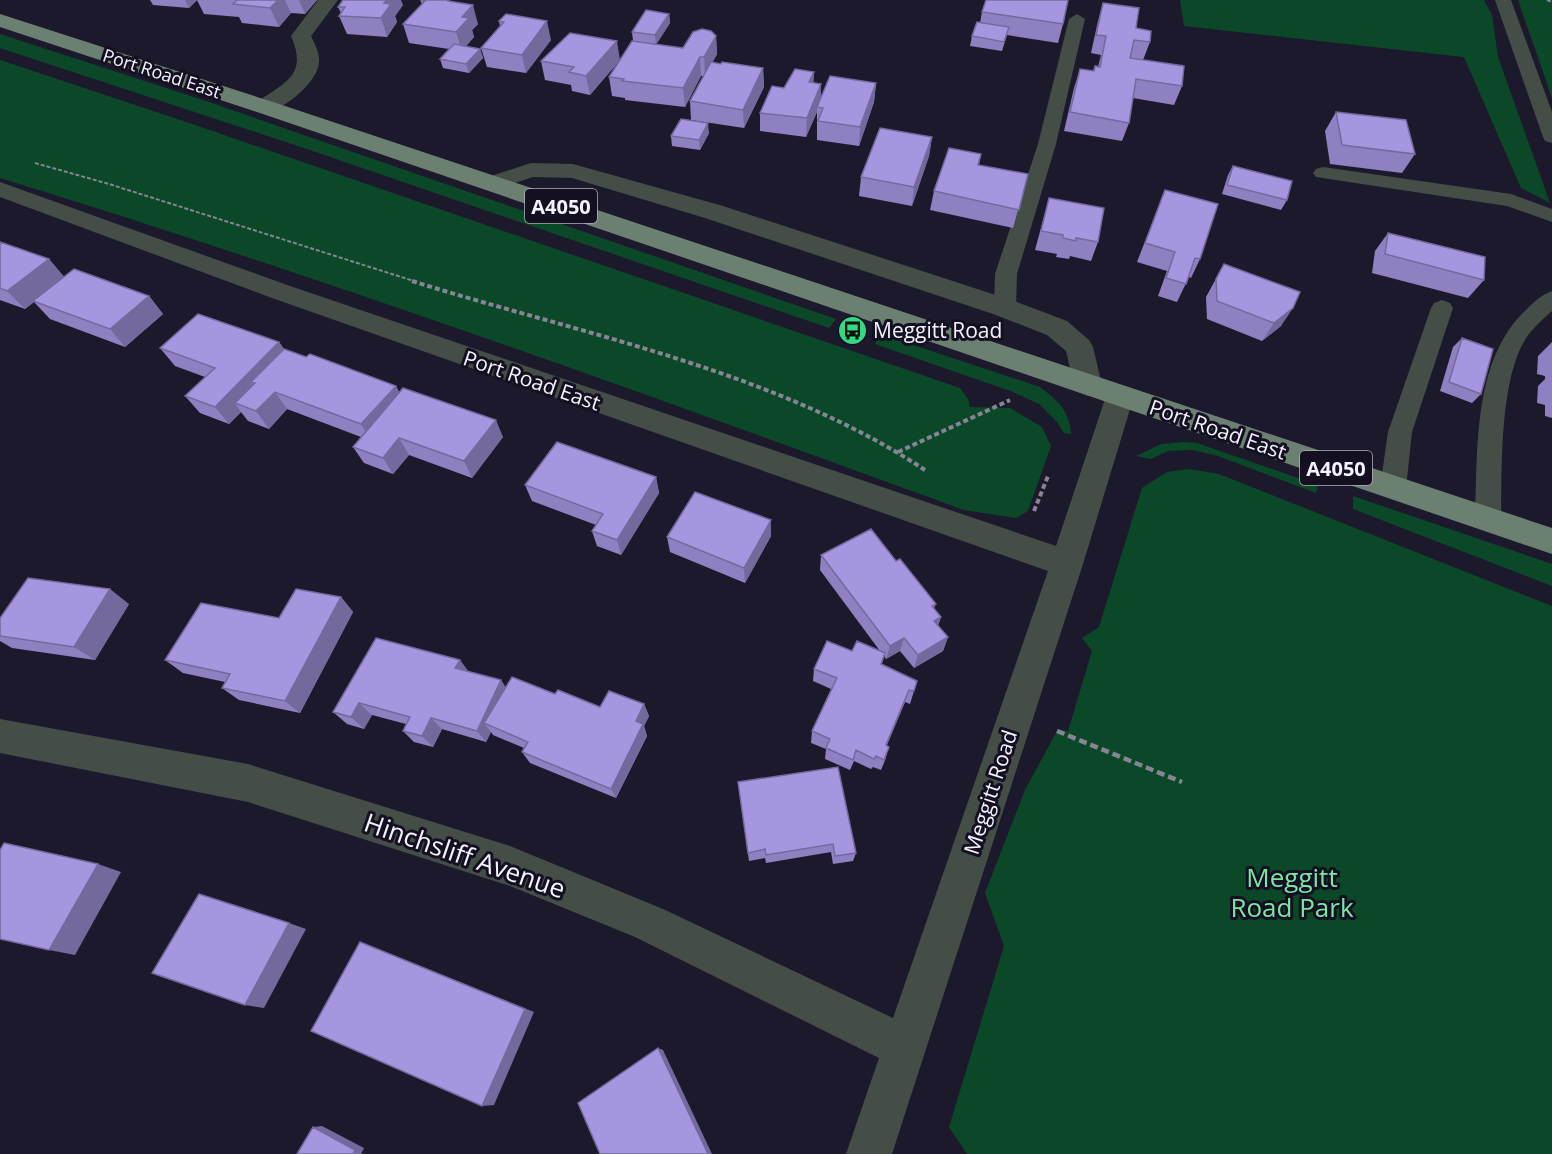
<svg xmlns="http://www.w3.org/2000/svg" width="1552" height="1154" viewBox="0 0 1552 1154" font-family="'Open Sans',sans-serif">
  <rect width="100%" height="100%" fill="#1d192c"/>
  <path fill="#0a4828" d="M1180,0h304l8,15 6,42 52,146 -29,-15 -57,-131 -280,-31z
    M1518,0h34v98z
    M0,34l203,66 633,219 -7,9 -525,-180 -304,-100z
    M0,60l198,66 762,262 8,11 2,8 40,1 32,19 9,19 -23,65 -12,7 -52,-8c-320,-117 -639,-232 -964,-332z
    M880,334l160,53c17,13 30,24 31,47l-7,-1 -7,-11 -18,-18 -26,-12 -138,-48z
    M1183,442l14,1 121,42 -2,8 -98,-37 -25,-6 -25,1 -17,8 -15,-3 25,-12z
    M1189,469l30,5 333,132v548h-585l-18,-27 55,-181 -19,-53 40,-103 33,-61 10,2 24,-80 -10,-13 17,-11 43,-139 25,-16z
    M1353,496l199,68v22l-199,-77z"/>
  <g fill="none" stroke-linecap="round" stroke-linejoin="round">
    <path stroke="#878494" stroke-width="2" stroke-dasharray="4 2" stroke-linecap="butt" d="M1547,0l5,2
      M35,163l74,21 308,98"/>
    <path stroke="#878494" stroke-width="4" stroke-dasharray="5 3" stroke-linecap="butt" d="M412,281c172,54 361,89 513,189
      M898,452l112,-52
      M1034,511l14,-35"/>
    <path stroke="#878494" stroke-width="4.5" stroke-dasharray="8 4" stroke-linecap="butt" d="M1057,731l125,51"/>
    <path fill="#444e47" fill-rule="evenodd" d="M1495,0h16l41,112v31l-7,-2 -2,-4z
      M1077,14l8,5 -29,125 -39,130 -1,34 -3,5 -8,3 -8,-3 -3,-5 1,-34 43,-130 31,-125z
      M1323,167l188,27 41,15v13l-45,-16 -191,-29 -3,-4 3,-4z
      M1552,291v20c-9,8 -19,17 -26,27 -27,43 -24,131 -25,182l-4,8 -9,3 -9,-3 -4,-8c3,-68 -3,-160 51,-210 8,-8 15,-15 26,-19z
      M1442,300l8,3 3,5 -41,124 -6,56 -4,7 -9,3 -9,-3 -4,-7 8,-56 43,-124 3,-5z"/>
    <path fill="#444e47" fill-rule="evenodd" d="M318,0h20l-27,36c4,9 9,17 8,27 -2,21 -42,54 -62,49l-3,-5 3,-5c29,-20 51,-27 34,-66z
      M531,163l42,1 150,42 291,95 53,20 22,19 4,7 9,38 -4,7 -10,4 -10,-4 -4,-7 -8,-34 -19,-16 -51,-20 -291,-97 -133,-40 -39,-1 -40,13 -8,-2 -4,-5 4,-5z
      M0,182l290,104 766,260 50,-150 4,-8 10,-3 10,3 4,8 -51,168 -191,590h-46l33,-96 -244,-121 -125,-51 -262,-84 -248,-49v-34l248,45 262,82 153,63 230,109 155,-447 -776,-273 -272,-101z"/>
    <path fill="#6b8071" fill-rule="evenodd" d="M0,14l273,88 1279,426v26l-1295,-442 -257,-85z"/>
  </g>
  <path fill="#8f81c1" d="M150,0h167l-12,14 -14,-1 -12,14 -37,-4 -3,-6 -35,-3 -7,-14 -8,8 -36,-3z
    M420,0l34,2 24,22 -6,6 2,7 -8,9 14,3 3,9 -14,15 -26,-5 -3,-9 9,-10 -40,-6 -6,-19 19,-20z
    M1103,3l33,25 14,14 -7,18 39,26 -8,19 -41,-7 -4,25 -7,18 -58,-10 10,-43 6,-19 13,2 2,-5 3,1 3,-12 -10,-2 7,-32z
    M403,5l-8,11 2,6 -10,15 -40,-3 -8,-18 2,-3 -3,-6z
    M982,12l81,12 -5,19 -51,-8 -5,16 -32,-5 2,-10 8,-13z
    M506,14l45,26 -25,33 -39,-6 -6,-19 19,-22 -1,-5z
    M669,14l1,9 -14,21 27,4 33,-12 1,18 -5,9 51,5 1,19 -20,41 -53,-8 -1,-19 14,-25h-3l-16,31 -60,-7v-2l-13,-2 -3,-19 24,-36 -1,-9z
    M620,60l-30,35 -18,-4 -1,-6 -26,-5 -4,-19z
    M814,72l-1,11 8,1v15l55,-16 -2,19 -15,44 -42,-6v-28l-11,25 -46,-6v-18l24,-25z
    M1336,112l79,42 -13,19 -72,-9 -5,-33z
    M709,133l-9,17 -28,-4 -1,-10z
    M932,137l-3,19 -17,50 -53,-10 2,-19z
    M981,154l-2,11 49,9 -15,54 -83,-18 4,-19z
    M1233,166l54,34 -6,10 -59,-16 6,-19z
    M1165,190l35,69 -9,19 -2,-1 -12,25 -19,-6 9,-25 -30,-9z
    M1049,198l49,44 -7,19 -21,-5 -1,3 -13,-2 1,-3 -22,-4z
    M1388,233l96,47 -16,18 -96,-25 3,-22z
    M0,242l49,17 15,18 85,19 14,18 -38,33 -75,-28 -16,-17 -9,7 -25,-9z
    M1224,264l57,62 -19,15 -55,-22 -1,-22z
    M1462,338l19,56 -9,9 -32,-12 13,-44z
    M279,342l5,7 22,8 90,29 3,7 104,44 -31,41 -63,-23 -16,19 -29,-11 -11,-16 8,-10 -74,-28 -18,20 -21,-8 -7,-9 -12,12 -29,-11 -15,-17 20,-19 -30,-11 -15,-18z
    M1552,342v76l-7,-2v-11l-8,-2 1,-17 7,-7v-3l-8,-2 1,-18z
    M656,477l3,16 -38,62 -24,-9 -5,-15 4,-6 -64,-24 -7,-16z
    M771,536l-26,47 -75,-31 -3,-15z
    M821,555l75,6 40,43 -2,4 7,9 -3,9 10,11 -5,14 -29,17 -14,-17 -14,8 -2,-3 -2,8 35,17 -7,23 -5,-2 -18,43 -1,13 -5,12 -8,-3 -2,2 -17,-8 -4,9 -25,-11 1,-10 -15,-6 1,-12 19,-42 -18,-8 1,-12 38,-18h28l-60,-81z
    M341,597l12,15 -53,101 -61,-13 -17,-12 3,-6 -42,-9 -18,-13 114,-42z
    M129,604l-34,56 -83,-12 -12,-7v-23z
    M460,660l8,11 38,16 49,7 45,13 44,-3 5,12 -5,10 3,10 -31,62 -86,-35 -8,-11 2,-4 -31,-13 -2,-3 -5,10 -44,-13 -9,18 -19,-5 -11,-11 3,-7 -34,-9 -8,14 -17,-5 -14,-12z
    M738,782l118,71 -3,8 -20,3 -2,-12 -65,11 -1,-5 -16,3z"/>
  <path fill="#74699d" d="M185,0h12l-8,8z
    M278,0h7l6,13 -12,14 -9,-19z
    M299,0h18l-12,14z
    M387,0h14l2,5 -8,11 2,6 -10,15 -6,-19 3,-15z
    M473,5l5,19 -6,6 2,7 -12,14 -6,-19 6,-15z
    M669,14l1,9 -14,22 -1,-10z
    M547,21l4,19 -25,33 -4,-18z
    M716,36l1,18 -12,22 -1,-19z
    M617,41l3,19 -30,35 -4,-19z
    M480,49l3,9 -14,15 -3,-9z
    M700,57l1,19 -16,31 -2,-19z
    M763,68l1,19 -20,41 -1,-18z
    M814,72l-1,18 -4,-8z
    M876,83l-2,19 -15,44 1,-19z
    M821,84v19l-4,4v5l-11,25 1,-19z
    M708,123l1,10 -9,17 -1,-10z
    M932,137l-3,19 -17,50 2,-19z
    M49,259l16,19 -40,31 -18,-18z
    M149,296l14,18 -38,33 -15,-18z
    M1293,308l-12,18 -19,15 12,-18z
    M279,342l12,18 -36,23 -4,-1 8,11 -24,10 6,9 -12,12 -14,-17z
    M396,386l9,17 -34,38 -10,-17z
    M275,392l12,17 -18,20 -13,-18z
    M496,420l7,17 -31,41 -8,-17z
    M399,438l10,17 -16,19 -10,-16z
    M656,477l3,16 -38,62 -4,-15z
    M771,520v16l-26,47 -1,-15z
    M110,589l19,15 -34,56 -21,-13z
    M341,597l12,15 -53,101 -15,-12z
    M941,617l-5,14 -2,-10z
    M948,637l-5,14 -29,17 4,-13z
    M904,638l-4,13 -14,8 4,-13z
    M460,660l9,13 -14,-5z
    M501,680l8,12 -25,31 7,9 -5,10 -9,-11z
    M909,690l-4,12 -23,54 4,-11z
    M359,703l13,12 -8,14 -13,-12z
    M644,704l5,12 -5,10 3,10 -31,62 -5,-9 25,-68z
    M431,718l11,11 -9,18 -11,-11z
    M98,864l23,8 -46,83 -26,-5z
    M289,923l17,6 -42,79 -19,-3z
    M360,942l174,70 -40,93 -12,1z
    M658,1048l5,2 49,104h-4z
    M322,1126l42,22 -3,6h-8l-40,-27z"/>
  <path fill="#a696e0" stroke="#74699d" stroke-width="1.5" d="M237,0h41l-8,8 -37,-4z
    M343,0h44l-3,3 7,1 -10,14 -42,-2 6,-9h-7z
    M421,0h28l-1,1 25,4 -11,12 7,1 -13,14 -53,-8 22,-23z
    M986,0h82l-5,24 -81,-12z
    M1103,3l36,5 -3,20 15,3 -1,11 -16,-2 -4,18 54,8 -2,20 -46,-7 -7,44 -59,-11 10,-43 14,2 1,-5 5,1 6,-31 -10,-1z
    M646,10l23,4 -14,21 -23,-3z
    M506,14l41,7 -25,34 -41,-7 23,-26 -5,-1z
    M977,22l32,5 -5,15 -32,-6z
    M702,29l9,2 5,5 -12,21h-4l-17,31 -61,-7 2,-2 -15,-2 23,-36 51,7 10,-16z
    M570,33l47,8 -31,35 -17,-4 5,-5 -33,-6z
    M454,44l26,5 -14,15 -26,-5z
    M711,62l10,2 1,-2 41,6 -20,42 -53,-9z
    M795,69l19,3 -5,10 12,2 -14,34 -47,-5 12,-27 12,2z
    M830,76l46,7 -16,44 -42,-6 5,-13 -6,-1z
    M1336,112l70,8 9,34 -73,-9z
    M681,119l27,4 -9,17 -28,-4z
    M880,128l52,9 -18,50 -53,-10z
    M949,148l32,6 -3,11 50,9 -9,36 -85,-19z
    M1233,166l59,15 -5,19 -60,-15z
    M1165,190l53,14 -18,55 -5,-1 -9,26 -20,-6 9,-26 -30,-9z
    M1049,198l55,10 -6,34 -22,-4v3l-13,-3v-3l-22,-4z
    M1388,233l97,24 -1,23 -99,-26z
    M0,242l49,17 -42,32 -7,-3z
    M1224,264l76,28 -7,16 -19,15 -57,-22 -1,-22z
    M74,269l75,27 -39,33 -77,-28z
    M198,314l81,28 -64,65 -30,-11 30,-28 -55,-20z
    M1462,338l31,11 -12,45 -32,-12z
    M284,349l22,8 4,-3 86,32 -35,38 -86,-32 -19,19 -21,-8 20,-20 -4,-1z
    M403,388l93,32 -32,41 -65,-23 -16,20 -30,-11z
    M557,442l99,35 -39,63 -25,-9 11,-17 -78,-29z
    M695,492l76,28 -27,48 -77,-31z
    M871,529l25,32 4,-2 36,45 -4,2 9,11 -7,4 14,16 -30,18 -14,-17 -14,8 -69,-91z
    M28,578l82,11 -36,58 -74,-11v-18z
    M296,589l45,8 -56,104 -63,-13 8,-14 -65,-14 36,-57 78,15z
    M376,638l84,22 -5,8 46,12 -24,51 -46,-13 -9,18 -19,-5 7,-14 -51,-14 -8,14 -18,-5z
    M827,641l25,10 5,-10 28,12 -4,11 36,17 -3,10 -5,-1 -23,55 3,2 -5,13 -8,-4 -2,3 -18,-9 -3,10 -27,-12 4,-9 -18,-8 25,-53 -23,-9z
    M512,677l43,17 3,-4 42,17 9,-16 35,13 -8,17 7,3 -32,65 -89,-37 6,-10 -44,-19z
    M838,767l18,86 -21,3 -2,-12 -67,11 -1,-6 -17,4 -10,-71z
    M4,843l94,21 -49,86 -49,-11v-89z
    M199,894l90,29 -44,82 -93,-32z
    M360,942l165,67 -43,97 -171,-75z
    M658,1048l50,106h-108l-22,-51z
    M313,1127l42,23 -2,4h-56z"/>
  <defs>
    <symbol id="bus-disc" viewBox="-11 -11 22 22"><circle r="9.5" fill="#32d882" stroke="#141022"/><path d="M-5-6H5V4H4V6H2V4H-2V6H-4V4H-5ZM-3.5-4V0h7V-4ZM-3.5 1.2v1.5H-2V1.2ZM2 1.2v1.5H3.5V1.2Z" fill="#111"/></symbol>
  </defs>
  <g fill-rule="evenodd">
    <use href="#bus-disc" x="836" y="314" width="33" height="33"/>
  </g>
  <g text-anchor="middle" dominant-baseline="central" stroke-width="6" stroke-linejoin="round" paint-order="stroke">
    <g font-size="18" fill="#f4f2fe" stroke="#141022">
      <text transform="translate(162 73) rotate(18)">Port Road East</text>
    </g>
    <g fill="#141022" stroke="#b1aebc" stroke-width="1.5">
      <rect x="525" y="189" width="72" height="34" rx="4.5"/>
      <rect x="1300" y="451" width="72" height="34" rx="4.5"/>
    </g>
    <g font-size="20" font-weight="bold" fill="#f4f2fe">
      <text x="561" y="206">A4050</text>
      <text x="1336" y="468">A4050</text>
    </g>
    <g font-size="21" fill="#f4f2fe" stroke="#141022" text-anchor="start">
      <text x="873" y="330">Meggitt Road</text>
    </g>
    <g font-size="21" fill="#f4f2fe" stroke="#141022">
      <text transform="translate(532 380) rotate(19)">Port Road East</text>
      <text transform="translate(1218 429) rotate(19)">Port Road East</text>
      <text transform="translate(990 792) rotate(-72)">Meggitt Road</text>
    </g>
    <g font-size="26" fill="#f4f2fe" stroke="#141022">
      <text transform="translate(465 855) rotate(19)">Hinchsliff Avenue</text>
    </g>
    <g font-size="26" fill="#7be5a3" stroke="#141022">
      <text x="1292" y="877">Meggitt<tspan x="1292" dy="30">Road Park</tspan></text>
    </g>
  </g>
</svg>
